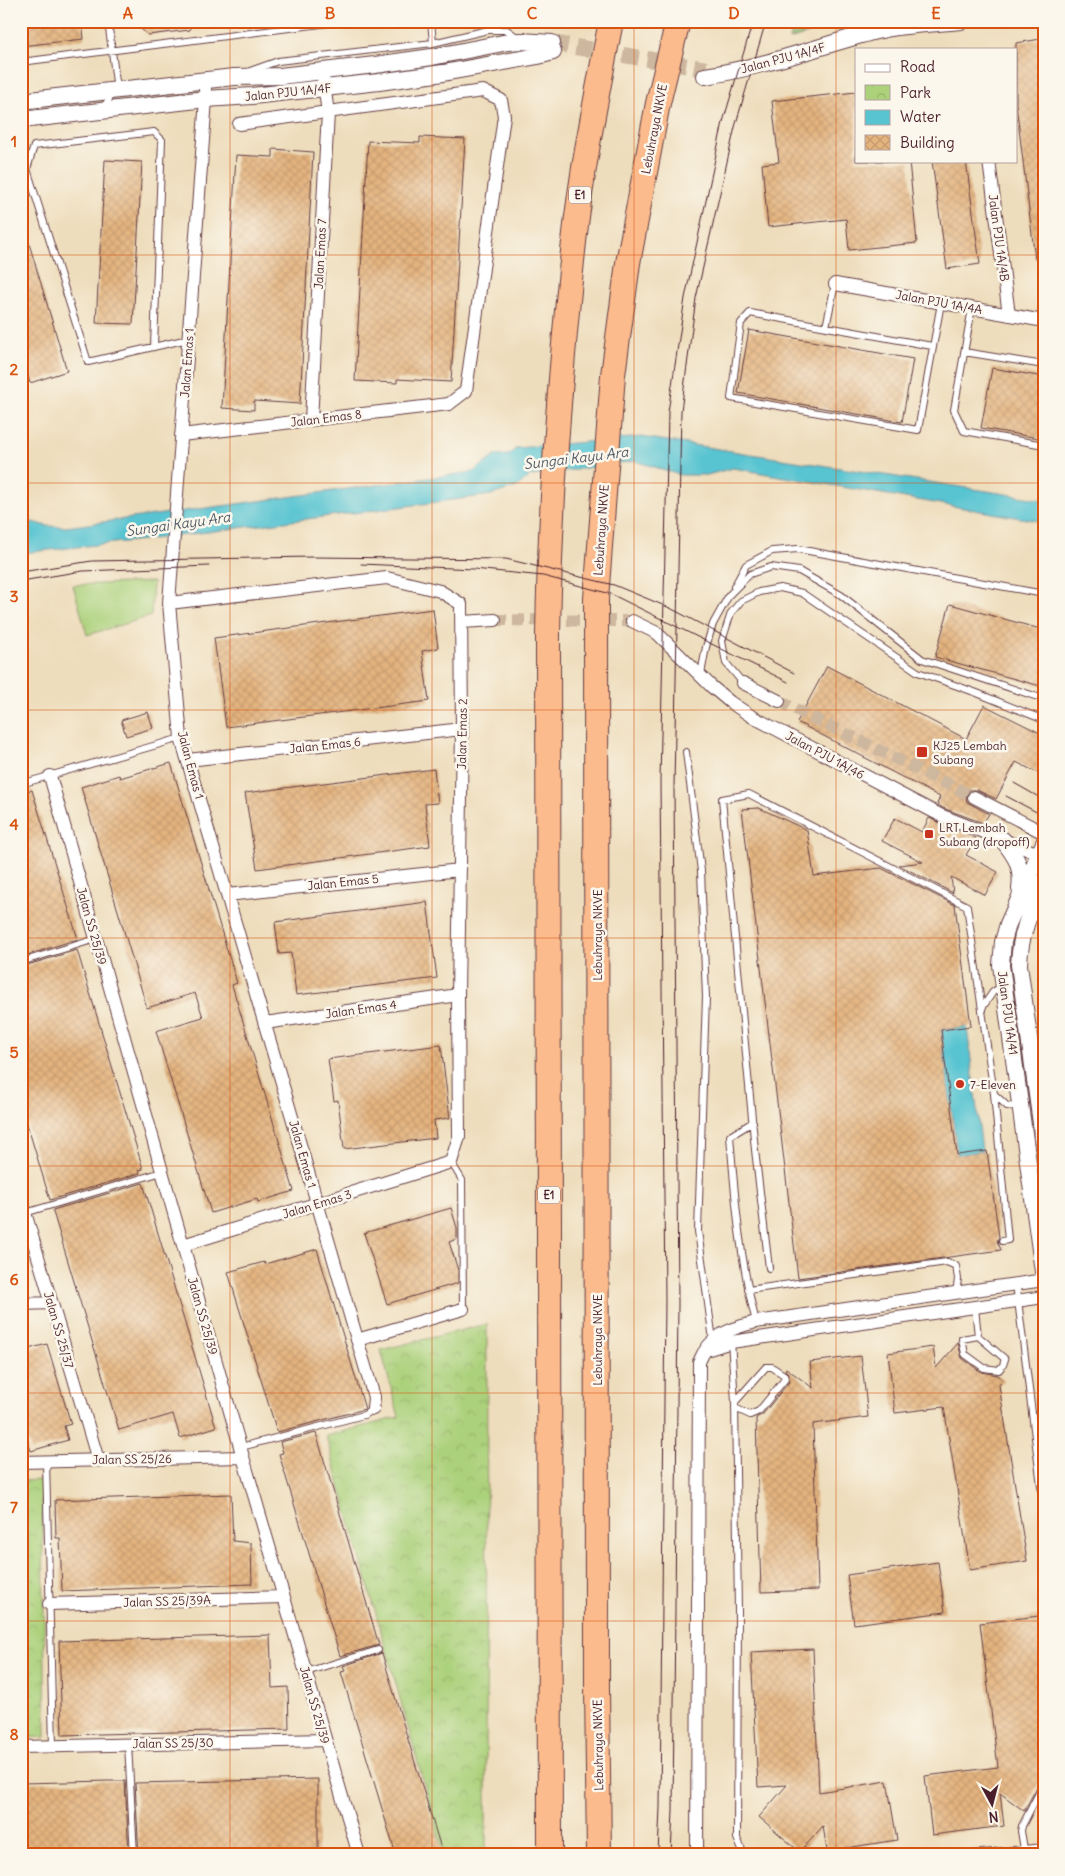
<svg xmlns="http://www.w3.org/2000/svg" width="1065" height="1876" viewBox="0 0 1065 1876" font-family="Delius,sans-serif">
  <defs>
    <pattern id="forest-crowns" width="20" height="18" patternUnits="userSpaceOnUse" patternTransform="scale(1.25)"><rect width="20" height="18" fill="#89b36b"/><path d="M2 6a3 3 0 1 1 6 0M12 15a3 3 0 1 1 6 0" fill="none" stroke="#729158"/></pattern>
    <pattern id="park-crowns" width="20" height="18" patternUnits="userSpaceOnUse" patternTransform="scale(1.25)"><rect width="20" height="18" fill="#acd17b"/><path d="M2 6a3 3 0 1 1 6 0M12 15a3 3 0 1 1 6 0" fill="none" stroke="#96b36a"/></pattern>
    <pattern id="building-cross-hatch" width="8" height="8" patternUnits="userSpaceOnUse" patternTransform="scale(1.25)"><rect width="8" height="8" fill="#e4b47f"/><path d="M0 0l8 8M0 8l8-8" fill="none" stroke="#c59a6e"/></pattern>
  </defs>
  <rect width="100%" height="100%" fill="#fbf7ec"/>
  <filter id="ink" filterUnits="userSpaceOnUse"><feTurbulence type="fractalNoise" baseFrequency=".02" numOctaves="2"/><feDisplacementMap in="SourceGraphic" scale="10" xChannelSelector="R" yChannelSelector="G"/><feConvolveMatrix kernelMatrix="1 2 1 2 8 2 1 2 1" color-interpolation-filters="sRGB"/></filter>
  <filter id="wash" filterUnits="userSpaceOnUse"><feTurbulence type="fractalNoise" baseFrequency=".0096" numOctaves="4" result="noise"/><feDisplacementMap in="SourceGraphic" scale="20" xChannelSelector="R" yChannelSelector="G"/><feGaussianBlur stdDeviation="1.12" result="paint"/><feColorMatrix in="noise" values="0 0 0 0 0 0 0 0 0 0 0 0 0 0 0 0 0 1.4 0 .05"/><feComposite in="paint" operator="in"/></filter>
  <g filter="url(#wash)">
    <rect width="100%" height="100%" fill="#eeddbc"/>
    <path fill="#acd17b" stroke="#7b7853" d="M153,582l-2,34 -64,19 -14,-50z"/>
    <path fill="url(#forest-crowns)" stroke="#6a694b" d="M793,21h56l-60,19z"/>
    <path fill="url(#park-crowns)" stroke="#7b7853" d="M487,1324l-1,531h-42l-118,-419 73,-19 -18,-67z
      M42,1480l4,257 -25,1v-257z"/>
    <path fill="#58c4d1" stroke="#51727e" d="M642,437l402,63v22l-311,-54 -26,7h-27l-45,-14 -105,15 -13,11 -26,8 -330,43 -140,15v-34l26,7 19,1 407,-55 22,-16 13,-1 9,-7z
      M967,1027l15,124 -25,4 -16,-125z"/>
    <g id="blocks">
      <path fill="url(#building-cross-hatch)" d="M21,21h61l2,18 -63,7z
        M132,21h58v9l-42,5z
        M1041,39l3,20v199l-9,1 -19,-155v-61z
        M856,92v69h53l8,82 -68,7 -3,-31 -78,8 -6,-63 17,-2 -7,-61z
        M420,137l45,2 -14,243 -54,-3v4l-42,-2 13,-240 52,2z
        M273,149l40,3 -13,252 -46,-3v9l-32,-2 14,-253 37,2z
        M105,160l37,2 -9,162 -37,-1z
        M932,161h34l14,103 -33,5z
        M21,230h4l42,141 -37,12 -9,-29z
        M749,330l164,29 -11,63 -164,-29z
        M992,368l52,9v62l-63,-11z
        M950,604l94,26v57l-109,-30z
        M433,609l5,39 -16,3 7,50 -203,26 -12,-89z
        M827,666l139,73 18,-34 60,30v41l-28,-14 -20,37 -19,-9h-8l-3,7 1,5 22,12 -6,9 -40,-15 -6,-4 3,-7 -143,-75z
        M148,712l5,16 -27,8 -5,-16z
        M171,763l66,220 -5,2 62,206 -36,11 -1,-3 -46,14 -55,-182 47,-14 -8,-24 -48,15 -66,-221 38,-12 1,3z
        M434,769l4,34 -13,1 5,42 -173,23 -12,-76z
        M32,790l46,149 -57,18v-164z
        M759,808l48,22 7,46 67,-8 74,37 16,121 -30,4 16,125 30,-4 12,86 -2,4 4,9 -203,28 -56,-469z
        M895,818l27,14 7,-14 47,20 -10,17 32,17 -13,23 -34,-18 2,16 -54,-28 24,-3 -41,-21z
        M427,902l10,76 -141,17 -5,-42 -12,1 -4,-32z
        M77,950l66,219 -4,1 1,3 -90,27 -29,-96v-137z
        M441,1045l9,73 -16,2 2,18 -92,11 -6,-49 -4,1 -6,-42z
        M143,1183l73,244 -36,11 -7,-24 -54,16 -66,-218v-2z
        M451,1208l6,20v11l-8,3 9,28v13l-71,21 -23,-71z
        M317,1249l48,160 -88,23 -49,-160 36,-10 1,2z
        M958,1343l4,15 19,14 17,3 6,5 -5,5 28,176 -57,9 -26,-163 -49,6 -7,-60 45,-6 3,21z
        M47,1344l24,80 -7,2 4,14 -37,11 -10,-31v-69z
        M861,1356l7,61 -55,7 5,166 -57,2 -5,-174 7,-4 26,-32v-8l-4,-4 1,-2 27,20 -3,-26z
        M316,1433l63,212 -39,11 -61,-202 4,-1 -3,-11z
        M231,1494l2,47 18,2 1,41 -190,7 -2,-53h-4l-1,-38z
        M938,1562l7,50 -91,12 -7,-49z
        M1039,1616l5,36v129l-6,4 -14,26 -24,-18 4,33 -72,9 -7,-59 73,-9 -18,-144z
        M270,1635l2,53 16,-1 1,42 -227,6 -3,-94z
        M813,1649l6,143 68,-11 10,59 -70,11 -4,-25 -23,26 -41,-35 28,-32 -29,2 -7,-135z
        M382,1653l11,37 50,165h-47l-10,-33 -45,-150 4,-1 -2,-5z
        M318,1779v76h-179l-4,-72z
        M109,1781h16l4,74h-108v-72z"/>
    </g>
  </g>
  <g filter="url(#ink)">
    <use href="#blocks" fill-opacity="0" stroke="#633c41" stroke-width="1"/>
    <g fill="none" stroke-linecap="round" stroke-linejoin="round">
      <path stroke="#cdb79f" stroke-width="12" stroke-dasharray="12 6" stroke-linecap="butt" d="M495,620l137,1
        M779,701l195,96"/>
      <path stroke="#cdb79f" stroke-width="16" stroke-dasharray="16 8" stroke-linecap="butt" d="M552,43l154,26"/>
      <defs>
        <path id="service" d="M431,21l2,22
          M21,62l324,-41
          M250,71l28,-10 155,-18 55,-13h19l11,8
          M102,108c8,-8 12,-15 14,-26l-8,-61
          M972,308l-18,102 10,21 80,14
          M826,327l9,-43
          M154,346l8,-206 -8,-8 -120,14 -7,23 61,193 100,-23
          M932,346l-182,-33 -9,10 -10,75 187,32 23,-127
          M964,352l80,13
          M734,587l12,-22 26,-14 26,-2 246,45
          M701,674l5,-27 7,-23 16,-29 21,-21 21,-7 28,4 42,24 81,64 122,40
          M743,683l-17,-20 -4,-22 9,-28 10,-12 18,-9 21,-4 22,5 116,79 59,21 67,27
          M686,752l15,119 5,126 -8,234 15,109
          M21,784l160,-46
          M21,962l75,-23
          M982,1008l11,-16 10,-6
          M994,1094l14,146 -6,1
          M753,1122l-23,14c5,63 10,125 26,186
          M451,1162l11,18 1,129
          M25,1213l137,-41
          M769,1268l-14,-118 -33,-351 27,-5 218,112 27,188 13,12 12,1
          M1016,1284l28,226
          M748,1290l199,-28 9,4 2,13 -2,14
          M975,1308l3,28
          M978,1336l27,23 -2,6 -4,5 -15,-2 -19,-14 -3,-15z
          M731,1340l4,62 3,209 -1,227 7,17
          M735,1402l31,-35h6l12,8 1,4 -26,32 -9,4 -15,-7
          M21,1440l7,21
          M241,1447l123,-32 9,-6
          M46,1461l7,285
          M306,1672l72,-22
          M128,1744l6,111
          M1024,1849l-3,-18 1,-5 20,-39 2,-1
          M962,1855l82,-8"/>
        <path id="minor" d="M204,80l2,19 -37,504 12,135 193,659 -1,12
          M989,161l20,154
          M835,284l209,37
          M311,420l17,-307 -6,-43
          M181,435l268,-31 17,-13 38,-275 -3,-16 -18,-9 -244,33
          M169,603l218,-25 53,13 21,13 1,125 -4,266 1,142 -8,25 -268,83
          M632,621l25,12 55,54 18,15 21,14 189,99 99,39
          M462,622l33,-2
          M743,683l36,18
          M188,760l274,-31
          M50,776l193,681 116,398
          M974,797l70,36
          M227,895l233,-25
          M265,1023l193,-28
          M21,1199l77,261
          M21,1304l31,-1
          M357,1340l106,-31
          M706,1350l25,-8 313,-45
          M21,1462l222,-5
          M49,1604l235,-7
          M21,1747l304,-7
          M697,1855l2,-493c11,-27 30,-33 57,-40l288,-42"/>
        <path id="tertiary" d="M705,76c59,-9 114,-30 171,-45 28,-7 57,-7 85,-10
          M21,101l213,-24 46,-1 95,-11 57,-8 76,-15 13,-1 31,2
          M21,120l185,-21 46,-3 127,-14 64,-9 95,-17 15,-4
          M1003,840c13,17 20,26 17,49
          M1044,843l-36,81 -5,18 -2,23 43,314
          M1044,881c-13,29 -24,51 -25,84l25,180"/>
        <path id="motorway" d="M550,1855l-2,-1220c2,-131 12,-263 26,-393 8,-74 23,-148 37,-221
          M599,1855l-2,-167 -1,-1089 17,-224 15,-112 30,-160 20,-82"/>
      </defs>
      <use href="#service" stroke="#633c41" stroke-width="8"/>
      <use href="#minor" stroke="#633c41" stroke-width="14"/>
      <use href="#tertiary" stroke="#633c41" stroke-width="18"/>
      <use href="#motorway" stroke="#633c41" stroke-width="26"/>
      <use href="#service" stroke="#fff" stroke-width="6"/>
      <use href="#minor" stroke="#fff" stroke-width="12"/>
      <use href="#tertiary" stroke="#fff" stroke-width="16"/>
      <use href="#motorway" stroke="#fbbb8d" stroke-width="24"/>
      <path stroke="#4a1f2b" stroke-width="1" d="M361,564l113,5 69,7 68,18 177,88
        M21,572l71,-11 221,-4 193,2 108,26 56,23 124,65
        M21,581l62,-10 126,-5
        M1014,783l30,17
        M1006,796l38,20
        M658,1855l2,-48 5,-508 -5,-517 8,-370 17,-114 38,-176 30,-101
        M671,1855l2,-44 5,-507 -4,-517 7,-376 15,-113 39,-171 31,-106"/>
    </g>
  </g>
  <path fill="none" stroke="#d8530f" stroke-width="1" stroke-opacity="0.55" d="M230,21v1834M432,21v1834M634,21v1834M836,21v1834M21,255h1023M21,483h1023M21,710h1023M21,938h1023M21,1166h1023M21,1393h1023M21,1621h1023"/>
  <g fill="#c8321e" stroke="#fbf7ec" stroke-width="2">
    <rect x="916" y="746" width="12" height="12" rx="2.5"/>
    <rect x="924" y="829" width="10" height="10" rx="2.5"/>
    <circle cx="960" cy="1084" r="5"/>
  </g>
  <g text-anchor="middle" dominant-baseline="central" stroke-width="5" stroke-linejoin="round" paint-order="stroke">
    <g fill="#fbf7ec" stroke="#7f6065" stroke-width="1">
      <rect x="569" y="186.5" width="22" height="17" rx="4"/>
      <rect x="538" y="1186.5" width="22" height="17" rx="4"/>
    </g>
    <g font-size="11" font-weight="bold" fill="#4a1f2b">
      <text x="580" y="195">E1</text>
      <text x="549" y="1195">E1</text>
    </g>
    <g font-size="12" fill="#4a1f2b" stroke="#fbf7ec">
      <text transform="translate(783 58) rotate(-15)">Jalan PJU 1A/4F</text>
      <text transform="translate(288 92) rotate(-6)">Jalan PJU 1A/4F</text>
      <text transform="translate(654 129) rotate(-79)">Lebuhraya NKVE</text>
      <text transform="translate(999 238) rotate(82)">Jalan PJU 1A/4B</text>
      <text transform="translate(320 254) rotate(-87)">Jalan Emas 7</text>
      <text transform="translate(939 302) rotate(10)">Jalan PJU 1A/4A</text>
      <text transform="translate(187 363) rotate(-86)">Jalan Emas 1</text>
      <text transform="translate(326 418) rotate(-7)">Jalan Emas 8</text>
      <text transform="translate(601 530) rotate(-86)">Lebuhraya NKVE</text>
      <text transform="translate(462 734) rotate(-89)">Jalan Emas 2</text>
      <text transform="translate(325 745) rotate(-6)">Jalan Emas 6</text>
      <text transform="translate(825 755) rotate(28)">Jalan PJU 1A/46</text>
      <text transform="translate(191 765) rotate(75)">Jalan Emas 1</text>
      <text transform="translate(343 882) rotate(-6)">Jalan Emas 5</text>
      <text transform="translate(92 926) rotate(74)">Jalan SS 25/39</text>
      <text transform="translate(597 935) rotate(-90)">Lebuhraya NKVE</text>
      <text transform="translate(361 1009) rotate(-8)">Jalan Emas 4</text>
      <text transform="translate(1008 1013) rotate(82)">Jalan PJU 1A/41</text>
      <text transform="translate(303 1154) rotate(74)">Jalan Emas 1</text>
      <text transform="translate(317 1204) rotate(-17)">Jalan Emas 3</text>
      <text transform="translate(203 1316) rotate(74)">Jalan SS 25/39</text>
      <text transform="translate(59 1330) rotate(74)">Jalan SS 25/37</text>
      <text transform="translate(597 1340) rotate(-90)">Lebuhraya NKVE</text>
      <text transform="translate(132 1459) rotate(-1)">Jalan SS 25/26</text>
      <text transform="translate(167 1601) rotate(-2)">Jalan SS 25/39A</text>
      <text transform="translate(315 1705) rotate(74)">Jalan SS 25/39</text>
      <text transform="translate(173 1743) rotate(-1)">Jalan SS 25/30</text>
      <text transform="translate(598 1745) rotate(-91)">Lebuhraya NKVE</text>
    </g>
    <g font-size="12" fill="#4a1f2b" stroke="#fbf7ec" text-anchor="start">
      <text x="933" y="745">KJ25 Lembah<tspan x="933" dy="14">Subang</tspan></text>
      <text x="939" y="827">LRT Lembah<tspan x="939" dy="14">Subang (dropoff)</tspan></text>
      <text x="970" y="1084">7-Eleven</text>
    </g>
    <g font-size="14" font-style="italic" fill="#4f5965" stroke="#fbf7ec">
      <text transform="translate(576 458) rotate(-7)">Sungai Kayu Ara</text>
      <text transform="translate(178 524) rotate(-8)">Sungai Kayu Ara</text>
    </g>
  </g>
  <rect width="1065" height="1876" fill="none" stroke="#fbf7ec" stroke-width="55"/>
  <rect x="855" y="48" width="162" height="115" fill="#fbf7ec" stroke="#b4a19f"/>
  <rect x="865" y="64" width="25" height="8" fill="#ffffff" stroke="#b4a19f"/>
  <text x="900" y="72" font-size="15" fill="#4a1f2b">Road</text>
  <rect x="865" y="85" width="25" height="15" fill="url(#park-crowns)" stroke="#b4a19f"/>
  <text x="900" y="98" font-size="15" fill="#4a1f2b">Park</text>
  <rect x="865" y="110" width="25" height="15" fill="#58c4d1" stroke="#b4a19f"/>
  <text x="900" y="122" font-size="15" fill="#4a1f2b">Water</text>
  <rect x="865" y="135" width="25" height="15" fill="url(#building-cross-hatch)" stroke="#b4a19f"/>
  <text x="900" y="148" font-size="15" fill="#4a1f2b">Building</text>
  <g transform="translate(992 1804) rotate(173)" stroke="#fbf7ec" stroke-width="4" paint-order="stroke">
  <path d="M0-4L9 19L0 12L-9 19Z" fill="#4a1f2b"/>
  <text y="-8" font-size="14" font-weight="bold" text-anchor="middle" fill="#4a1f2b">N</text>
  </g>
  <rect x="28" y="28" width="1010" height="1820" fill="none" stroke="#d8530f" stroke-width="2"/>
  <g font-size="16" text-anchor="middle" font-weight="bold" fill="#d8530f">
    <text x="128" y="19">A</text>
    <text x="330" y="19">B</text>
    <text x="532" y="19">C</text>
    <text x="734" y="19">D</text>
    <text x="936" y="19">E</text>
    <text x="14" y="147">1</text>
    <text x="14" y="375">2</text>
    <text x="14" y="602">3</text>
    <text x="14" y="830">4</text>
    <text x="14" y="1058">5</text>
    <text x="14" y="1285">6</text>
    <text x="14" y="1513">7</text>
    <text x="14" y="1740">8</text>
  </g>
</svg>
